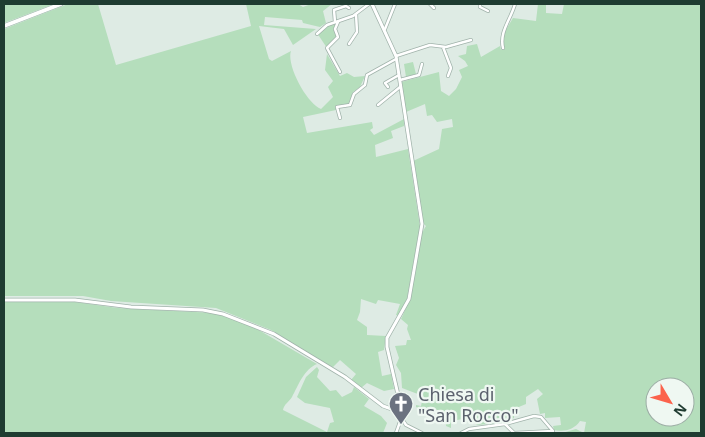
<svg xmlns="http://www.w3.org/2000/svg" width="705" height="437" viewBox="0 0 705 437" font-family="'Noto Sans',sans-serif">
  <rect width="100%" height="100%" fill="#deebe4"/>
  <path fill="#b5debc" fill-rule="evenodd" d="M4,4h50l-50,19z
    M68,4h30l18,61 135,-39 -5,-22h52l5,3 8,-3h21l-9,7 3,12 -6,4 -17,-4 -1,-3 -37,-3 -1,8 52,4 -23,16 -9,-16 -25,-3 10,33 3,2 19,-10c-5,14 16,53 30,58l12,-12 -5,-10 5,-6 -8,-11 2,-16 13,22 7,-3 7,4 11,-1 -5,11 -7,5 -5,13 -12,1v4l-33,7 4,16 65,-11 1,6 -3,2 4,5 30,-16v7l-13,5 2,7 -18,7 1,12 32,-8 12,77 -13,73 -8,17 -3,-1 4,-11 -22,-4 -2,4 -15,-5 -1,13 -3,8 10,7v8l19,1 -2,14 -6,2 4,24 9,-2 3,15 -10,2 -17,-8 -6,5 -10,-8 5,-6 -16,-14 -7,7 -6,-2 -56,-35 -55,-22 -105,-7 -28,-5h-79v-267z
    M538,4h8v9l16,1 2,-10h137v429h-139l14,-4 8,4 2,-11 -6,-1c-6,9 -16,11 -26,9l-1,-4 8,-1 -1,-8 -15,1v-5l-5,1 -3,-15 6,-5 -5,-5 -12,8v7l-12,5v9l-15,5 -22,2 -3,-5 -10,1 -1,-2 -12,2v7l-5,-2 1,-13 -16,-5 -6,3 -9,-4v-2l5,1 2,-10 -21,-8 -1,-15 -5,-8 3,-7 -4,-12 11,-1 1,-5h4l-4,-11 1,-4 -7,-6c16,-28 7,-66 25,-93l-3,-3 -10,-62 26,-12 3,-20 11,-2 -1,-8 -15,3 -5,-7 -5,1 -2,-12 -19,8 -5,-30 38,-10 2,19 8,5 7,-7 6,-12 -3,-7 9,-4 -3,-5 -7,-5 8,-2 1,-8 10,-2 4,13 19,-11 1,4 3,-1v-16l9,-15 23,3zM655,387h30v30h-30z
    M338,22l-2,5 2,10 -11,11 -10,-15 10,-8z
    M413,62l3,12 -10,3 -2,-13z
    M4,301l71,1 43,6 97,5 35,12 67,39c-13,5 -19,22 -25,33 -3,5 -8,7 -9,13l44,22 3,-9 4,-1 -4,-14 -25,-5 -8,-6 9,-20 11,-10 2,3 -2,7 13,14 6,-1 6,7 10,-5 2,-5 15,12 -5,7 17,10 6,7 -4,10h-379z"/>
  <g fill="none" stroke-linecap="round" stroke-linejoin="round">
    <defs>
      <path id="minor" d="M430,4l4,4
        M480,4v3l8,4
        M335,22l-1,-12 12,-4 3,2
        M338,22l-3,7 3,8 -11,11 13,24
        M385,29l10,-25
        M317,34l10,-9 26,-9 16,-12
        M349,44l8,-12 -1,-18
        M443,47l8,21 -3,8
        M503,48c-4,-16 8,-29 12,-44
        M396,56l34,-11 16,2 25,-7
        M400,80l19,-5 3,-11
        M388,87l-3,-4 14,-8
        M378,105l22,-18
        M340,118l-3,-11 13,-2 4,-11 11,-9 2,-10 29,-16
        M397,411l9,14 16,8
        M505,424l9,9
        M396,433l5,-14
        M461,433l8,-4 36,-5 29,-8 7,1 12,14 -39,2"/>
      <path id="tertiary" d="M4,300h71l56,7 72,3 20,4 51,20 71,43 38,29 14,5 2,-12 -12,-52v-9l22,-39 13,-75 -26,-168 -24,-52"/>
      <path id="secondary" d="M4,26l57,-22"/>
    </defs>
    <use href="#minor" stroke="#a1b3ab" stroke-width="4"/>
    <use href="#tertiary" stroke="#a1b3ab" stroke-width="4.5"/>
    <use href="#secondary" stroke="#9db7ab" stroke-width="5"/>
    <use href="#minor" stroke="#fff" stroke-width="2.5"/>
    <use href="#tertiary" stroke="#fff" stroke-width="3"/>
    <use href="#secondary" stroke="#fff" stroke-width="4"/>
  </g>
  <defs>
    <symbol id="church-pin" viewBox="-11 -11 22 30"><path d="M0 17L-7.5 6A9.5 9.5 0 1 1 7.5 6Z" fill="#6b7280" stroke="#eff8f2"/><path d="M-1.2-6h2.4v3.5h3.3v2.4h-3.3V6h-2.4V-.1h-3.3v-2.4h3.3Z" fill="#fff"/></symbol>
  </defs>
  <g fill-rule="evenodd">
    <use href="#church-pin" x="387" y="390" width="28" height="38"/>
  </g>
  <g text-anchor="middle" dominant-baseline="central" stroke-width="4.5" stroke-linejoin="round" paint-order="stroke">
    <g font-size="18" fill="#5b616d" stroke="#eff8f2" text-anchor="start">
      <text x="418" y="394">Chiesa di<tspan x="418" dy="21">"San Rocco"</tspan></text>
    </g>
  </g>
  <rect width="705" height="437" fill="none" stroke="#1f3c31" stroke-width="10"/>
  <g transform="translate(670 402) rotate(128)"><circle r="24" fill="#eff8f2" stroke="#9cada5"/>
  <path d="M0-4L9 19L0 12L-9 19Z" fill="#fb634c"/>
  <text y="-8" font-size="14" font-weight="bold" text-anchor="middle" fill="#1f3c31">N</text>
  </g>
</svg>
